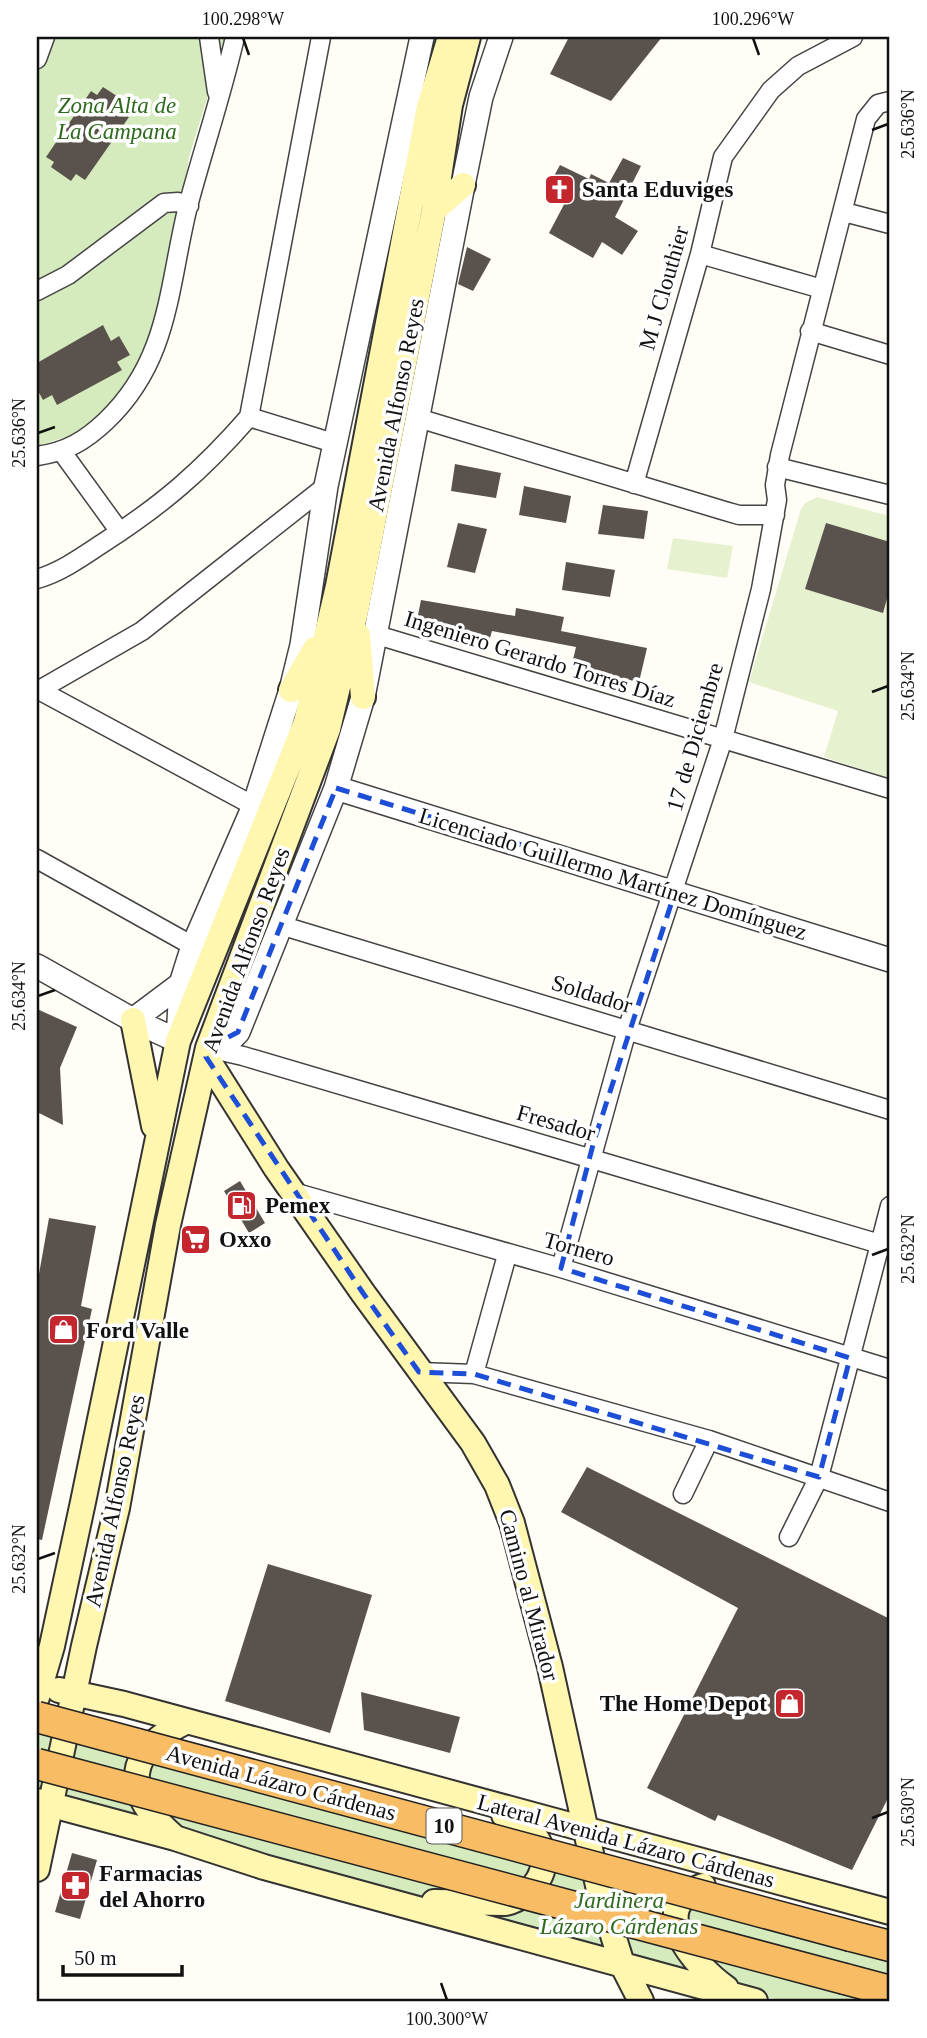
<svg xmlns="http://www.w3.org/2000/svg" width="927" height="2038" viewBox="0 0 927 2038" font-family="'Times New Roman',serif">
  <rect width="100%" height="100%" fill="#fffdf5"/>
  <path fill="#d5ebbd" d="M37,37h189l-37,120 -18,138 -26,84 -60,52 -48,15z
    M37,1708l853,235v58h-107l-159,-39 -587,-166z"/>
  <path fill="#e6f2cf" d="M817,497l73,19v262l-66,-21 14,-46 -89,-29 52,-173 4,-6z
    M673,538l60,8 -6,32 -60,-9z"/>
  <path fill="#5a524d" d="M569,37h93l-51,64 -61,-27z
    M103,87l23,15 -6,9 9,6 -44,63 -9,-6 -5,7 -20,-14 3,-5 -8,-5 45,-66 6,4z
    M623,158l18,8 -26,51 23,14 -16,24 -20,-13 -9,16 -44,-25 20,-38 -20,-10 11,-20 29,14 2,-5 18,9z
    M467,247l24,12 -18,32 -15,-7z
    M103,325l8,16 8,-5 11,19 -13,7 5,8 -65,35 -5,-10 -9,5 -6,-11v-26z
    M455,464l46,9 -5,25 -45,-7z
    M524,486l47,10 -5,27 -47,-8z
    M603,505l45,6 -4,28 -46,-5z
    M458,523l29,6 -12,44 -28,-6z
    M826,523l64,19v46l-7,25 -78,-24z
    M566,562l49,8 -5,27 -48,-7z
    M421,600l94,16 1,-8 48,9 -3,14 86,17 -8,34 -68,-14 5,-21 -84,-16 -2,7 -74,-13z
    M37,1009l40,18 -17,41 3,57 -26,-13z
    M240,1181l25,42 -16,10 -25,-42z
    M49,1218l47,8 -15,80 11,3 -50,231 -5,-1v-254z
    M587,1467l303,152v175l-38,76 -134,-55 -3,6 -68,-33 91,-180 -177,-96z
    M268,1564l104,31 -42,138 -105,-32z
    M361,1692l99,25 -10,36 -86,-23z
    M72,1853l25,7 -17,59 -25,-7z"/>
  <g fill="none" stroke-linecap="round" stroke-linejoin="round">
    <defs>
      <path id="minor" d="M209,37l8,55
        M37,59l8,-22
        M844,212l46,12
        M700,254l122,35
        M37,291l31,-16 96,-72 14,-1 11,4
        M810,331l80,24
        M249,417l72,-380
        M418,418l307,93 14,4h36
        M62,452l58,80
        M37,456c29,-4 48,-15 69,-35 64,-61 62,-134 82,-215 15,-56 34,-112 47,-169
        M777,467l113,28
        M634,484l66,-230 23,-97 48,-67 27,-24 55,-29
        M37,579c24,-7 45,-22 66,-36 59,-38 99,-72 146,-126l88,27
        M377,635l513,154
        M37,689l217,117
        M41,689l101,-58 184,-145
        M37,859l156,87
        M280,925l610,185
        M208,1048l35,8 647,191
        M293,1192l268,76 329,101
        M561,1268l66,-238 96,-291 38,-150 16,-89 -2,-15 5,-30 86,-336 12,-15 12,-3
        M419,1372l55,2 235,66 181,62
        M474,1374l33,-119
        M683,1494l26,-54
        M789,1537l30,-60 71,-271"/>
      <path id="tertiary" d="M336,788l554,172
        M37,966l96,54 45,21 3,-57 12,-38 61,-140 37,-116 11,-45 24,-159 96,-449
        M133,1020l48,-36
        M208,1048l22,-8 8,-8 98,-244 27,-91 100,-512 18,-88 20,-60"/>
      <path id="secondary" d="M434,210l29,-25
        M358,635l5,62
        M291,690l24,-41
        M133,1020l21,106
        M206,1057l70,111 87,125 110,150 24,42 15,38 38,144 49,223 23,74 19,37
        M59,1690l65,14 766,208
        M37,1697l15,-51 31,-144 95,-461 128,-319 32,-136 91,-479 21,-70
        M37,1801l138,37 89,29 491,134
        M174,1837c-53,-46 -50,-85 13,-116
        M37,1869l47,-223 33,-138 51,-283 40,-177 120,-319 28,-118 78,-401 16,-105 18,-68
        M703,1886c-60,22 -7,81 23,102
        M434,1902l72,1c27,-7 48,-34 32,-62 -7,-12 -23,-19 -34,-26"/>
      <path id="trunk" d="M851,1936l39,10
        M845,1979l45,12"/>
    </defs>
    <use href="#minor" stroke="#444" stroke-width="21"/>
    <use href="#tertiary" stroke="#444" stroke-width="26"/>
    <use href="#secondary" stroke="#333" stroke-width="28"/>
    <use href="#trunk" stroke="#222" stroke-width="33"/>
    <use href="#minor" stroke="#fff" stroke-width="18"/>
    <use href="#tertiary" stroke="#fff" stroke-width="23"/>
    <use href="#secondary" stroke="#fff6b0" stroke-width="24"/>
    <use href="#trunk" stroke="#f7bc64" stroke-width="30"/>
    <defs>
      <path id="trunk-bridge" d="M37,1717l814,219
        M37,1764l808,215"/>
    </defs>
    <use href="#trunk-bridge" stroke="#222" stroke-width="33" stroke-linecap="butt"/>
    <use href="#trunk-bridge" stroke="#f7bc64" stroke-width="30"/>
  </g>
  <path fill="none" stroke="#1d4ed8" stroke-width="5" stroke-dasharray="14 9" stroke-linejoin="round" d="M336,788l339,104 -81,249 -33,127 289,90 -31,119 -345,-103 -55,-2 -56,-79 -157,-236 2,-9 30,-16z"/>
  <path fill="none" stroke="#111" stroke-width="2.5" d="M243,38l6,17M753,38l6,17M872,130l16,-6M38,433l17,-6M872,692l16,-6M38,996l17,-6M872,1255l16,-6M38,1559l17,-6M872,1818l16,-6M441,1983l6,17"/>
  <defs>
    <symbol id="church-square" viewBox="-11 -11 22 22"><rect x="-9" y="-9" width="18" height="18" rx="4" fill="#c4262e" stroke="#fff"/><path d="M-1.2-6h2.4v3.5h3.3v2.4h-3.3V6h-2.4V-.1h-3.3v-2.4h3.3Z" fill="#fff"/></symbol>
    <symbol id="fuel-square" viewBox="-11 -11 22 22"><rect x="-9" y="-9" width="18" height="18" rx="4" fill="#c4262e" stroke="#fff"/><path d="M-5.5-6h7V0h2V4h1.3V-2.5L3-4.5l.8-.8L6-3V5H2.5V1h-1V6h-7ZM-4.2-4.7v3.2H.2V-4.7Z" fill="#fff"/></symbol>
    <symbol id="supermarket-square" viewBox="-11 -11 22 22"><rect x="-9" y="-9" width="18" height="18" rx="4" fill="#c4262e" stroke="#fff"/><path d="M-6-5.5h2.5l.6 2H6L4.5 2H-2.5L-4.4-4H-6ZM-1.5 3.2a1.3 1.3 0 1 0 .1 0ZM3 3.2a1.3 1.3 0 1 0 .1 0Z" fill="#fff"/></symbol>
    <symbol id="shop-square" viewBox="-11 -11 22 22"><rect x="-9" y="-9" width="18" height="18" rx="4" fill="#c4262e" stroke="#fff"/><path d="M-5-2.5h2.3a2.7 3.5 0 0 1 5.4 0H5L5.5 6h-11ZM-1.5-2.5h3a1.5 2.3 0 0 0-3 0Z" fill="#fff"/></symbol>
    <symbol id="pharmacy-square" viewBox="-11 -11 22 22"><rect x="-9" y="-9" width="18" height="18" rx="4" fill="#c4262e" stroke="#fff"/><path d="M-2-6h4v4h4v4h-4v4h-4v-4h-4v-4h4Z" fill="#fff"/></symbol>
  </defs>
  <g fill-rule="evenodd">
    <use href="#church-square" x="542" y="172" width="35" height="35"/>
    <use href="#fuel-square" x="224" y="1188" width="35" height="35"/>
    <use href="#supermarket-square" x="178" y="1222" width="35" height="35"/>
    <use href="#shop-square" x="46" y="1312" width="35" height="35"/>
    <use href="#shop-square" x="772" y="1686" width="35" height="35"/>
    <use href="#pharmacy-square" x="58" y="1868" width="35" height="35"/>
  </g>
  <g text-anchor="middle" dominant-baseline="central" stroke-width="7" stroke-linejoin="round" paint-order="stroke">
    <rect fill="#fff" stroke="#585858" stroke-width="2" x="426.5" y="1808.5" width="35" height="35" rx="5"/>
    <g font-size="21" font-weight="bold" fill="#111">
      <text x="444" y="1826">10</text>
    </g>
    <g font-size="23" font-style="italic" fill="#2f6b1f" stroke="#fff">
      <text x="117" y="105">Zona Alta de<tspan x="117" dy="26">La Campana</tspan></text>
      <text x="619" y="1900">Jardinera<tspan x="619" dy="26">Lázaro Cárdenas</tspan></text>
    </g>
    <g font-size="23" font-weight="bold" fill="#111" stroke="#fff" text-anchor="start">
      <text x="582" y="189">Santa Eduviges</text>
      <text x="265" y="1205">Pemex</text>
      <text x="219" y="1239">Oxxo</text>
      <text x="86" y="1330">Ford Valle</text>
      <text x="767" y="1703" text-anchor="end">The Home Depot</text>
      <text x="99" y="1873">Farmacias<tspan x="99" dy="26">del Ahorro</tspan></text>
    </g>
    <g font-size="23" fill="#111" stroke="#fff">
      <text transform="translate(664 288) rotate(-74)">M J Clouthier</text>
      <text transform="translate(396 405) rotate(-79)">Avenida Alfonso Reyes</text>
      <text transform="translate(540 659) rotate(17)">Ingeniero Gerardo Torres Díaz</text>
      <text transform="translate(695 737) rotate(-74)">17 de Diciembre</text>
      <text transform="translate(613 874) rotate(17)">Licenciado Guillermo Martínez Domínguez</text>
      <text transform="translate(246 950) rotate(-70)">Avenida Alfonso Reyes</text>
      <text transform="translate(592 994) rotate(17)">Soldador</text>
      <text transform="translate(556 1123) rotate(16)">Fresador</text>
      <text transform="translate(579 1249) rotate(16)">Tornero</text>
      <text transform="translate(115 1501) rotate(-78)">Avenida Alfonso Reyes</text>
      <text transform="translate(529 1595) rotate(75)">Camino al Mirador</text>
      <text transform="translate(281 1783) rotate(15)">Avenida Lázaro Cárdenas</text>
      <text transform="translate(626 1841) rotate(15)">Lateral Avenida Lázaro Cárdenas</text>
    </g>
  </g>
  <rect width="927" height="2038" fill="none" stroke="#ffffff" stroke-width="77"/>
  <path d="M63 1965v10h119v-10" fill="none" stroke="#111111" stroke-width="3.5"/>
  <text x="74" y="1965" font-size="21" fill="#111111" stroke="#ffffff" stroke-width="5" paint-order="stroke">50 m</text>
  <rect x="38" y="38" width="850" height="1962" fill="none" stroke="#111" stroke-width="2.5"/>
  <g font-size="18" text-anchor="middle" fill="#111">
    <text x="243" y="25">100.298°W</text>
    <text x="753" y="25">100.296°W</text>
    <text transform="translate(908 124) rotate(-90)" y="6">25.636°N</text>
    <text transform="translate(19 433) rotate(-90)" y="6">25.636°N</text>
    <text transform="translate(908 686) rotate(-90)" y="6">25.634°N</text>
    <text transform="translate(19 996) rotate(-90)" y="6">25.634°N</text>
    <text transform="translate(908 1249) rotate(-90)" y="6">25.632°N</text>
    <text transform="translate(19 1559) rotate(-90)" y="6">25.632°N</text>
    <text transform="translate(908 1812) rotate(-90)" y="6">25.630°N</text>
    <text x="447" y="2025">100.300°W</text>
  </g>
</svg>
